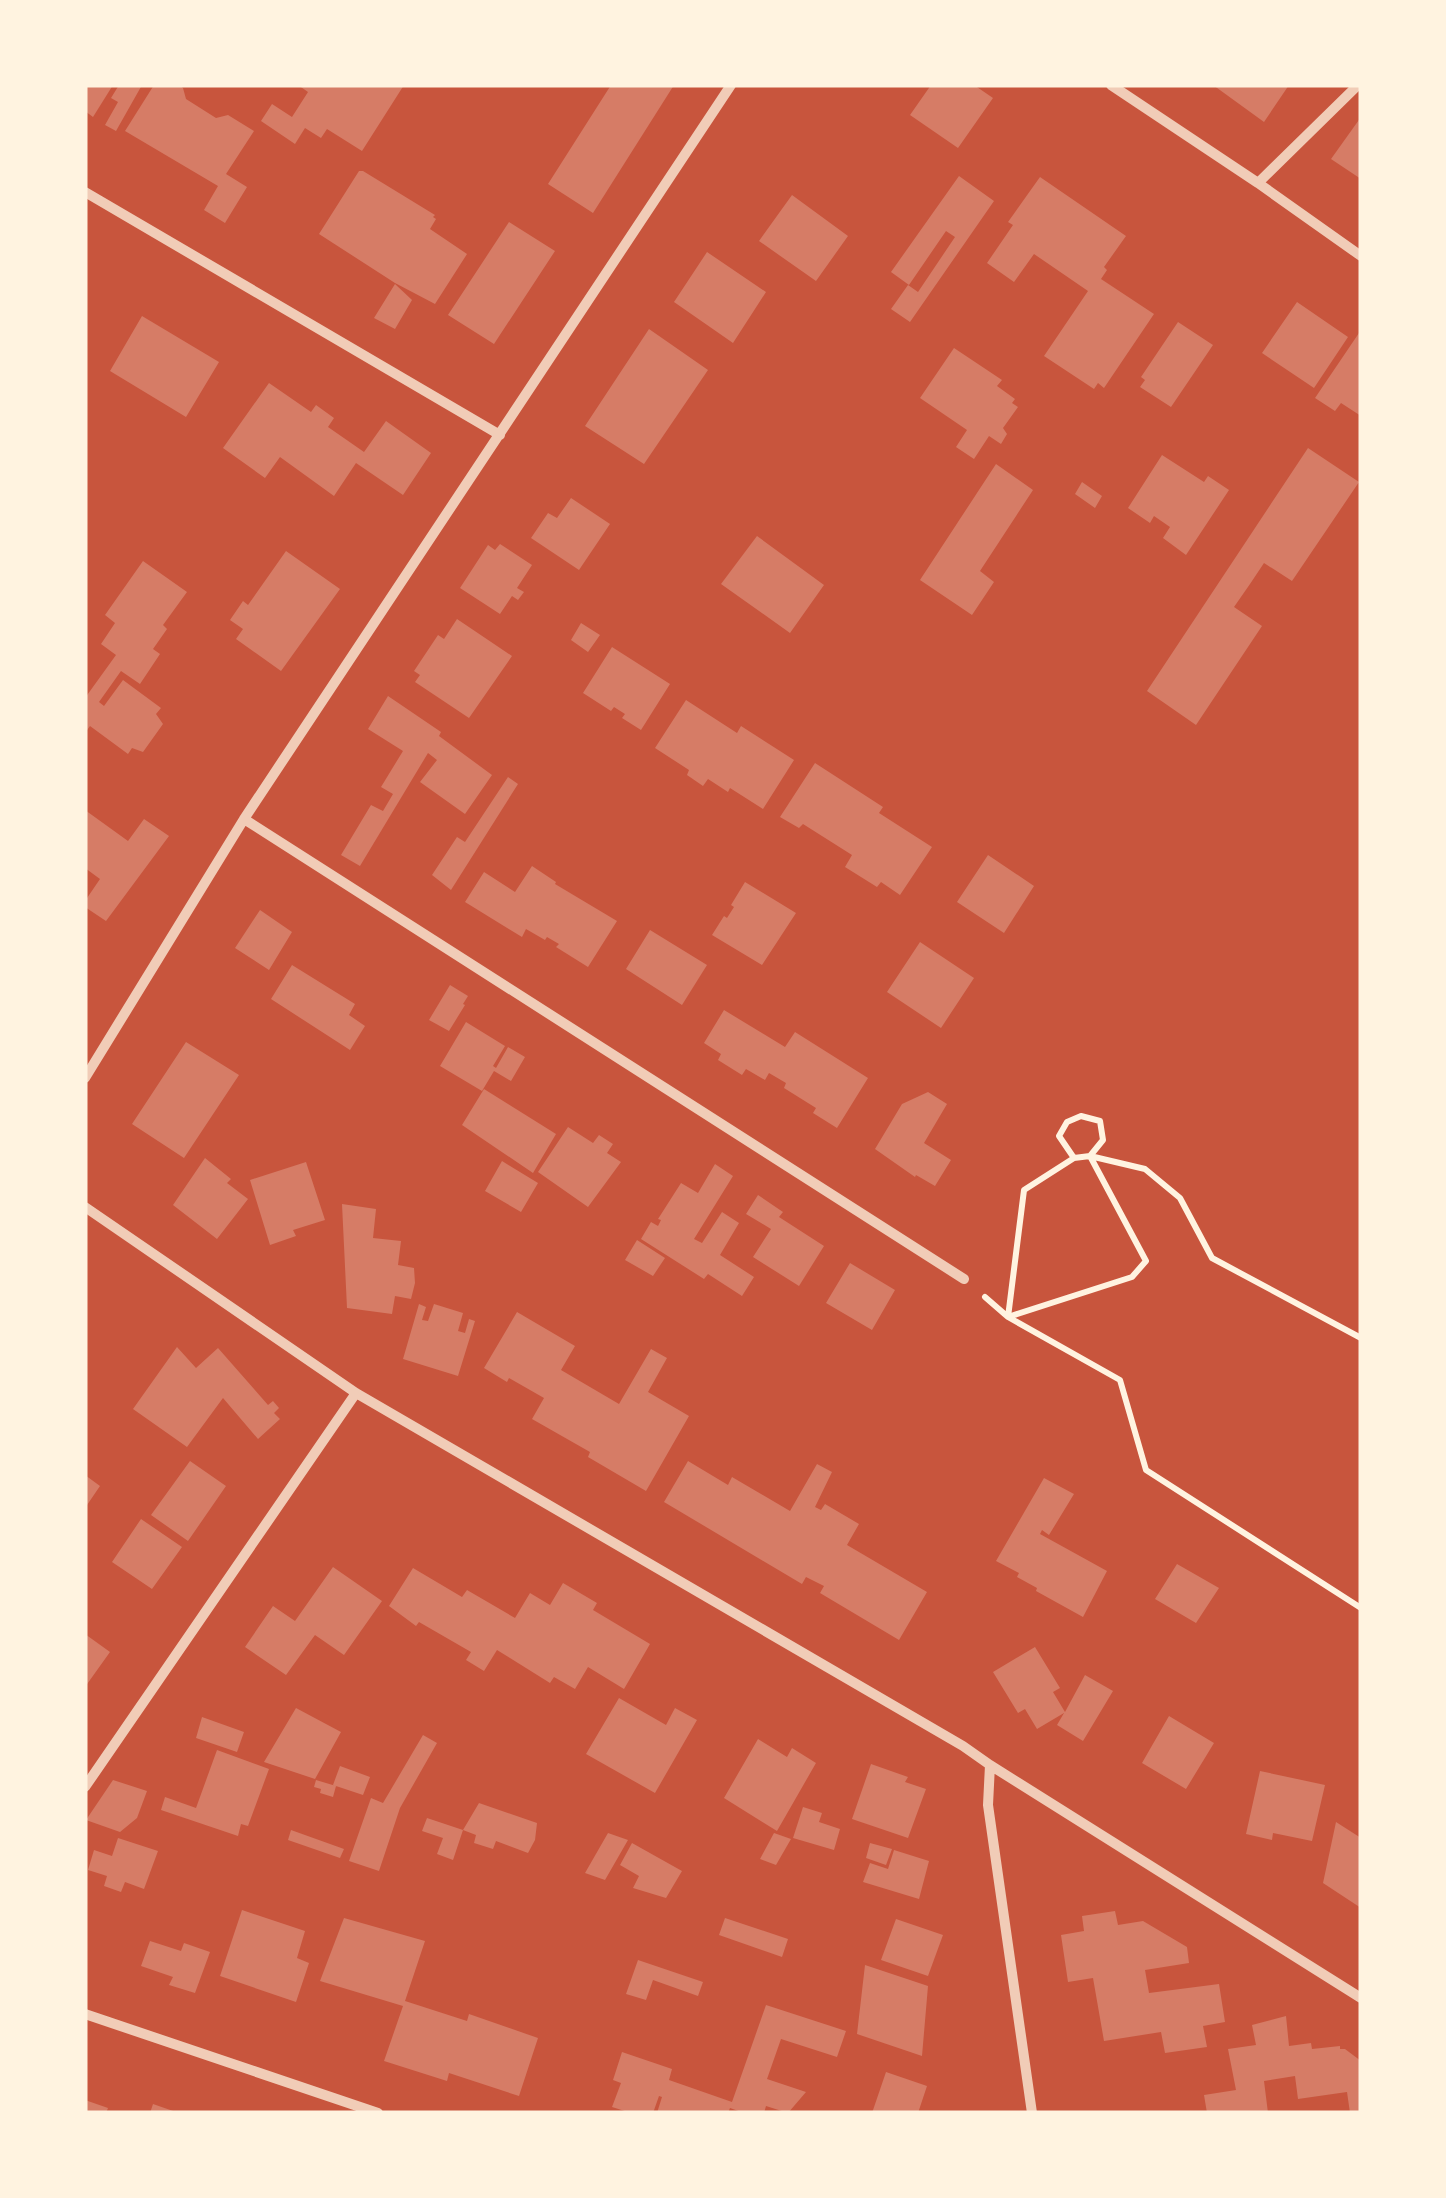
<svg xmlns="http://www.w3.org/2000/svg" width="1446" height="2198" viewBox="0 0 1446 2198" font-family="Rubik,sans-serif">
  <rect width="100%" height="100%" fill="#c8553d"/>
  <path fill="#d67c66" d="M85,85h28l-20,32 -8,-6z
    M119,85h23l-26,46 -11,-6 13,-23 -7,-4z
    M154,85h25l4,3 3,11 30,19 12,-3 26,16 -28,43 21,13 -22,36 -21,-13 14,-24 -93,-55z
    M298,85h106l-42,66 -35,-22 -6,9 -16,-10 -10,16 -34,-23 11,-17 20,13 16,-25z
    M611,85h63l-81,128 -45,-29z
    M931,85h43l19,13 -35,50 -48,-33z
    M1213,85h76l-25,37z
    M1361,117v62l-30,-20z
    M359,171h4l72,44 -2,2 3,2 -6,10 37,25 -32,50 -40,-21 -76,-49z
    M959,176l35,25 -84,121 -19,-13 17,-24 10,7 37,-55 -9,-6 -37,54 -18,-13z
    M1040,177l86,59 -22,31 3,3 -6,9 53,35 -50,74 -6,-5 -4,6 -50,-33 44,-65 -54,-37 -20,28 -27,-19 26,-38 -5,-3z
    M792,195l56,41 -32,45 -57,-40z
    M509,222l46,29 -61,93 -46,-29z
    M707,252l59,40 -33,51 -59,-41z
    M395,284l17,16 -17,29 -21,-11z
    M1297,302l51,35 -34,51 -52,-35z
    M142,316l77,46 -33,55 -76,-46z
    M1178,322l35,23 -42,62 -31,-20 5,-7 -4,-3z
    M649,329l59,41 -64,94 -59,-38z
    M1361,330v86l-20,-13 -6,8 -20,-13z
    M954,348l48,32 -5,6 18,13 -3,4 6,4 -15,21 4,6 -6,10 -12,-8 -15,23 -18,-12 11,-17 -47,-32z
    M269,383l42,29 5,-7 18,13 -6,9 36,25 22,-31 45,32 -28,42 -47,-32 -22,33 -54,-39 -15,21 -42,-30z
    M1308,448l51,34 -67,99 -28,-18 -14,21 -16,23 28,19 -66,99 -49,-34z
    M1162,455l42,27 4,-6 21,14 -43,65 -23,-17 7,-11 -16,-11 -4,7 -22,-15z
    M996,464l37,26 -53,81 14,11 -22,33 -52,-35z
    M1082,482l20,14 -7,12 -20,-14z
    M571,498l39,26 -31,46 -48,-32 17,-25 9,5z
    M757,536l67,49 -34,48 -69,-49z
    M500,544l32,21 -15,23 7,4 -6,8 -6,-4 -12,18 -40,-26 28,-43 7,5z
    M286,551l54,38 -59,82 -45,-32 7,-10 -13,-9 13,-19 5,4z
    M143,561l44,31 -24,33 4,4 -14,20 7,5 -20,30 -19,-13 -22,31 5,4 19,-26 38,28 -5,6 7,10 -20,28 -11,-4 -4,6 -38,-28 -5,7v-35l31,-43 -15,-11 14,-21 -10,-8z
    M457,619l55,37 -43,62 -54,-36 5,-7 -6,-4 24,-36 6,4z
    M581,623l19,12 -12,17 -17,-12z
    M612,647l58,37 -29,46 -19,-12 3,-4 -11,-7 -3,4 -28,-18z
    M388,696l53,36 -2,4 53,39 -27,39 -45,-32 17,-22 -9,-7 -68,113 -19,-11 30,-50 12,6 10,-17 -12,-7 22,-36 -35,-22z
    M686,700l51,33 4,-7 53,34 -31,49 -33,-21 -2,4 -20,-13 -5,7 -16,-11 2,-5 -34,-22z
    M815,763l68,44 -4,6 53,34 -32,48 -19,-13 -4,5 -32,-20 7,-12 -49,-31 -4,4 -19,-11z
    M508,777l10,7 -67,106 -19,-15 25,-38 8,5z
    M85,810l43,31 16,-22 25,17 -63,85 -21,-14v-6l15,-22 -15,-11z
    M988,855l46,31 -30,47 -47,-31z
    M532,866l24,16 -1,2 62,37 -29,46 -32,-20 3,-3 -12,-7 -2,3 -19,-11 -4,8 -57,-35 19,-30 31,20z
    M745,882l51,31 -34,52 -50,-30 12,-19 3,2 7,-11 -3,-2z
    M260,910l32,22 -23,38 -34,-22z
    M650,930l57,35 -25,40 -56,-36z
    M920,942l54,36 -33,50 -54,-36z
    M292,965l63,39 -6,11 16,11 -15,24 -79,-51z
    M450,985l18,11 -5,8 2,1 -16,26 -20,-11z
    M724,1010l61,37 10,-15 73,46 -31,50 -24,-15 3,-5 -32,-20 2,-5 -17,-10 -4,7 -19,-11 -4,6 -24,-15 3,-6 -17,-11z
    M466,1022l39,24 -12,20 3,2 12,-21 17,10 -14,24 -17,-10 -12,20 -42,-25z
    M186,1042l53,33 -55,83 -52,-34z
    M484,1089l72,45 -23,39 -71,-48z
    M928,1092l19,12 -23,39 27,17 -16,26 -19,-11 -1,2 -40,-28 27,-45z
    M568,1127l25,16 6,-8 14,9 -6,9 14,9 -33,45 -50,-35z
    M205,1158l26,21 -4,4 21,16 -31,40 -44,-34z
    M502,1161l36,22 -17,29 -36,-21z
    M306,1162l19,58 -32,10 3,6 -26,9 -20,-65z
    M715,1164l18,12 -39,63 8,4 20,-31 17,11 -19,32 34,22 -12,19 -34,-22 -4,5 -63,-40 10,-17 7,4 3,-6 -3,-1 23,-36 17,10z
    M758,1195l25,17 -4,5 45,29 -25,40 -46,-29 18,-28 -25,-15z
    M342,1204l34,5 -3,29 28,3 -3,24 16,3 1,15 -4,16 -16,-3 -3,18 -45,-6z
    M637,1240l28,18 -12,18 -28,-16z
    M850,1263l45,27 -23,40 -46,-27z
    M419,1304l7,3 -4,13 6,1 6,-17 29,9 -5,18 7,2 4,-14 6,2 -17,55 -55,-17z
    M517,1312l58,34 -14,24 58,34 32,-55 16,9 -19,34 41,24 -43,75 -58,-34 2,-5 -58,-33 12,-21 -35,-20 -2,4 -23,-14z
    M177,1347l19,21 22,-20 50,57 5,-4 6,7 -5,5 6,6 -22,20 -35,-41 -36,49 -54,-38z
    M190,1461l36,25 -38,55 -37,-26z
    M688,1461l40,24 4,-8 58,34 27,-47 15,8 -17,35 6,3 4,-6 34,20 -12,21 80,47 -28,48 -79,-47 4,-7 -18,-9 -4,7 -138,-82z
    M85,1475l15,11 -15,22z
    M1044,1478l30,16 -25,41 -7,-5 -2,4 67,37 -24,46 -47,-26 1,-3 -20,-11 2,-4 -23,-12z
    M141,1519l41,28 -30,42 -40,-27z
    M1177,1564l42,24 -23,35 -41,-24z
    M333,1567l49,34 -38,54 -29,-20 -29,40 -41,-28 28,-41 22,15z
    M413,1568l49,29 5,-7 48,28 15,-25 20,12 13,-22 34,20 -4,7 57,34 -26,45 -36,-22 -13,22 -21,-12 -4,6 -53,-33 -13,21 -18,-11 5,-8 -52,-30 -3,4 -27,-20z
    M85,1634l25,18 -25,35z
    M1035,1647l25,41 -7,4 12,20 20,-37 28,16 -30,50 -26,-16 7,-12 -27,16 -12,-20 -7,4 -25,-41z
    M619,1698l47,27 9,-17 22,12 -42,73 -69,-39z
    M296,1708l45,24 -26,47 -51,-17z
    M1169,1716l45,27 -28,46 -44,-26z
    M202,1717l42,15 -7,20 -41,-14z
    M423,1735l14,8 -37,65 -21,63 -30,-10 22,-63 12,5z
    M758,1739l29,18 5,-9 24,15 -39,68 -53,-33z
    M217,1750l52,19 -21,57 -7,-2 -3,12 -77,-26 4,-13 31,11z
    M871,1764l37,13 -3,5 21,7 -18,49 -56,-19z
    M340,1766l30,11 -7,18 -30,-10z
    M1260,1771l65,14 -13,56 -39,-8 -1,7 -26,-6z
    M113,1780l34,11 -10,27 -17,14 -34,-12z
    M316,1780l20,6 -3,11 -13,-4 1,-4 -7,-2z
    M479,1803l58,20 -2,17 -7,13 -32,-12 -3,8 -19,-6 2,-8 -13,-5z
    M803,1807l19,6 -3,9 21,7 -6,21 -41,-12z
    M427,1818l36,12 -10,30 -16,-6 6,-16 -21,-7z
    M1336,1822l25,16v70l-38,-25z
    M291,1830l53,19 -4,9 -52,-18z
    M608,1833l20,7 -23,40 -20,-7z
    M774,1833l17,6 -15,26 -16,-6z
    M118,1838l40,13 -14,38 -19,-7 -4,10 -17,-6 3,-10 -19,-6 6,-20 18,6z
    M632,1843l50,28 -16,27 -33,-10 6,-12 -19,-11z
    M870,1843l22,6 -6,16 -20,-7z
    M894,1850l35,11 -10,38 -56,-17 7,-19 18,6z
    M242,1910l63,21 -8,27 12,5 -13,39 -76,-26z
    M1115,1911l3,14 25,-4 44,26 2,16 -44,7 4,23 70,-9 6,38 -22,4 4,21 -42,6 -4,-21 -57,9 -11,-63 -25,4 -7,-47 23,-4 -2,-15z
    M344,1918l81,23 -20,60 62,20 2,-7 69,24 -19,58 -70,-23 -2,8 -63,-20 19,-55 -83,-25z
    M725,1918l63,21 -6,18 -63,-22z
    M896,1919l47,16 -15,41 -47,-16z
    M150,1941l31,10 3,-8 26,9 -15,41 -26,-8 4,-8 -32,-11z
    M638,1960l65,22 -5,14 -45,-16 -7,20 -20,-6z
    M865,1965l63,21 -6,70 -65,-22z
    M766,2005l80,26 -9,26 -56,-18 -14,40 39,13 -18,21 -22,-7 -2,7h-20l-14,-5 -2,5h-71l5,-16 -3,-1 -6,17h-22l-19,-6 9,-24 -8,-3 9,-28 50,17 -3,11 63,22z
    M1286,2016l3,30 22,-3 1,6 28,-3v3h5l16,12v51l-11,1 -3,-21 -49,7 -3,-23 -31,5 4,32h-61l-3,-18 32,-5 -8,-41 28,-4 -4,-20z
    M886,2072l41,14 -9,27h-46z
    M85,2100l23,8 -2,5h-21z
    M153,2104l23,8v1h-26z"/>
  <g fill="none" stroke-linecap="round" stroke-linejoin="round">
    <path stroke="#fff3e0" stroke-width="6" d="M1081,1116l19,5 3,19 -13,16 -16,2 -15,-22 8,-14z
      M1074,1158l-50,32 -16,127 124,-40 14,-16 -56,-105 55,13 35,29 32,60 149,80
      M985,1297l23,20 112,63 26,90 215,138"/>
    <path stroke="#f1ccb7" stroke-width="10" d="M1111,85l147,98 103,73
      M1258,183l100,-98
      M85,192l415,243
      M244,819l720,460
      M85,1078l159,-259 487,-734
      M85,1207l271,186 607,353 27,19 371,233
      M990,1765l-2,40 44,308
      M85,1787l271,-394
      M85,2014l293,99"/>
  </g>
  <rect width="1446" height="2198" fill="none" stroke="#fff3e0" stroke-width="175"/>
</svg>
